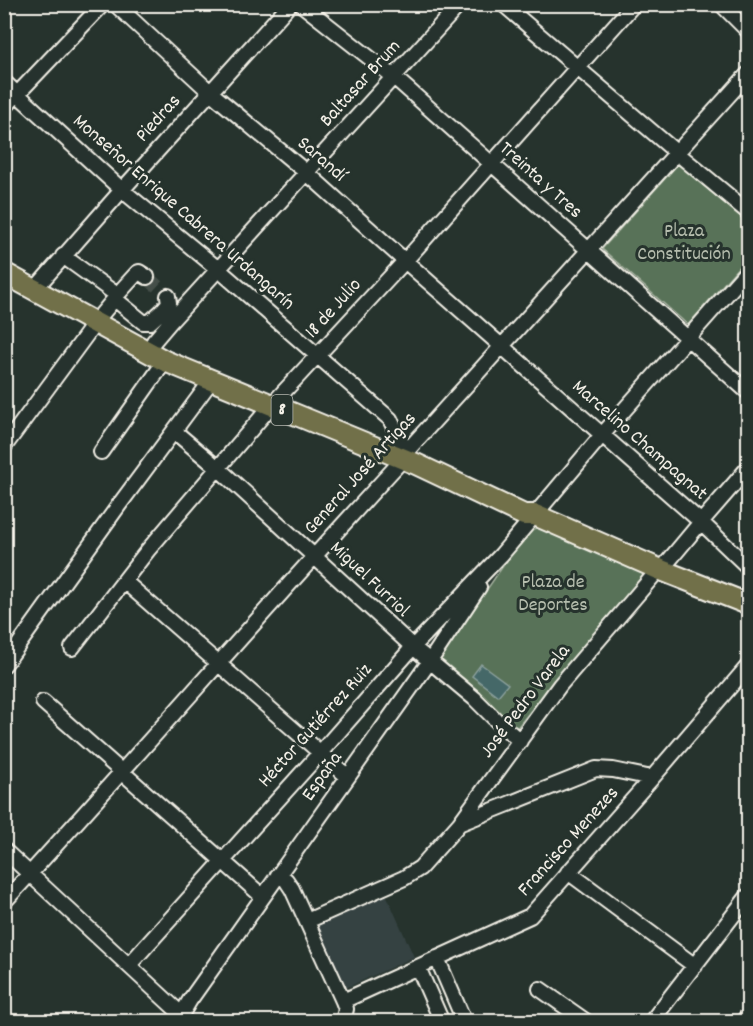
<svg xmlns="http://www.w3.org/2000/svg" width="753" height="1026" viewBox="0 0 753 1026" font-family="Dekko,sans-serif">
  <rect width="100%" height="100%" fill="#26332d"/>
  <filter id="ink" filterUnits="userSpaceOnUse"><feTurbulence type="fractalNoise" baseFrequency=".0167" numOctaves="2"/><feDisplacementMap in="SourceGraphic" scale="12" xChannelSelector="R" yChannelSelector="G"/><feConvolveMatrix kernelMatrix="1 2 1 2 8 2 1 2 1" color-interpolation-filters="sRGB"/></filter>
  <g filter="url(#ink)">
    <path fill="#364343" d="M386,894l28,63 -68,31 -28,-63z"/>
    <path fill="#597258" stroke="#a6b2a0" stroke-width="1.5" d="M678,164l70,59v33l-60,69 -86,-76z
      M536,518l115,50 -91,107 -44,54c-25,-25 -52,-48 -80,-69l10,-11z"/>
    <path fill="#446868" stroke="#8a9f9b" stroke-width="1.5" d="M481,664l27,20 -10,12 -26,-20z"/>
    <g fill="none" stroke-linecap="round" stroke-linejoin="round">
      <path stroke="#455049" stroke-width="14" stroke-dasharray="14 7" stroke-linecap="butt" d="M147,277l21,19"/>
      <defs>
        <path id="minor" d="M115,4l95,88 97,81 98,88 296,261 47,45
          M301,4l93,73 354,315
          M503,4l174,149 71,59
          M721,4l27,27
          M4,82l118,108 96,79 172,150 16,33
          M4,108l99,-104
          M63,256l54,39 20,-22 2,-1 8,5
          M35,289l87,-99 168,-186
          M117,295l-1,5 27,22h7l11,-10
          M167,317l-6,-5 8,-9 -1,-7
          M148,352l6,-11 17,-20 289,-317
          M174,431l45,38 194,178 61,51 25,25 21,18
          M4,447l97,-132 15,-18
          M101,452l64,-91
          M124,581l224,196
          M72,648l76,-98 129,-151 128,-138 229,-257
          M4,665l115,-160 92,-124
          M43,702l219,194
          M461,823l135,-54 17,1 39,8
          M4,850l177,164
          M568,872l127,94
          M278,875l8,5 6,9 51,112 3,8 -3,13
          M4,902c135,-147 264,-297 399,-443l3,-7 342,-378
          M307,921l97,-43 16,-10 39,-44 101,-139 94,-110 7,-5 40,-48 47,-54
          M437,958l25,58v6
          M129,965l191,-212 93,-106 88,-92 101,-120 146,-165
          M418,967l24,55
          M540,989l47,33
          M343,1001l187,-85 122,-138 96,-112
          M177,1022l13,-22 240,-339 49,-74
          M651,1022l97,-126
          M743,1022l5,-7"/>
        <path id="highway" d="M4,273l161,88 251,103 108,51h11l126,55 87,34"/>
      </defs>
      <use href="#minor" stroke="#f4f1e8" stroke-width="18"/>
      <use href="#highway" stroke="#f4f1e8" stroke-width="24"/>
      <use href="#minor" stroke="#26332d" stroke-width="14"/>
      <use href="#highway" stroke="#71704a" stroke-width="20"/>
    </g>
  </g>
  <g text-anchor="middle" dominant-baseline="central" stroke-width="6" stroke-linejoin="round" paint-order="stroke">
    <rect fill="#26332d" stroke="#b6b8b0" stroke-width="1.5" x="271.5" y="395" width="21" height="30" rx="4.5"/>
    <g font-size="18" font-weight="bold" fill="#f4f1e8">
      <text x="282" y="410">8</text>
    </g>
    <g font-size="20" fill="#f4f1e8" stroke="#26332d">
      <text transform="translate(361 84) rotate(-48)">Baltasar Brum</text>
      <text transform="translate(159 119) rotate(-48)">Piedras</text>
      <text transform="translate(321 160) rotate(41)">Sarandí</text>
      <text transform="translate(540 181) rotate(42)">Treinta y Tres</text>
      <text transform="translate(183 213) rotate(41)">Monseñor Enrique Cabrera Urdangarín</text>
      <text transform="translate(334 309) rotate(-48)">18 de Julio</text>
      <text transform="translate(639 441) rotate(41)">Marcelino Champagnat</text>
      <text transform="translate(361 474) rotate(-48)">General José Artigas</text>
      <text transform="translate(369 580) rotate(43)">Miguel Furriol</text>
      <text transform="translate(526 702) rotate(-53)">José Pedro Varela</text>
      <text transform="translate(316 726) rotate(-48)">Héctor Gutiérrez Ruiz</text>
      <text transform="translate(323 777) rotate(-55)">España</text>
      <text transform="translate(569 842) rotate(-48)">Francisco Menezes</text>
    </g>
    <g font-size="20" fill="#b6beae" stroke="#26332d">
      <text x="684" y="232">Plaza<tspan x="684" dy="23">Constitución</tspan></text>
      <text x="553" y="583">Plaza de<tspan x="553" dy="23">Deportes</tspan></text>
    </g>
  </g>
  <rect width="753" height="1026" fill="none" stroke="#26332d" stroke-width="24"/>
  <rect x="12" y="12" width="729" height="1002" fill="none" stroke="#f4f1e8" stroke-width="2" filter="url(#ink)"/>
</svg>
